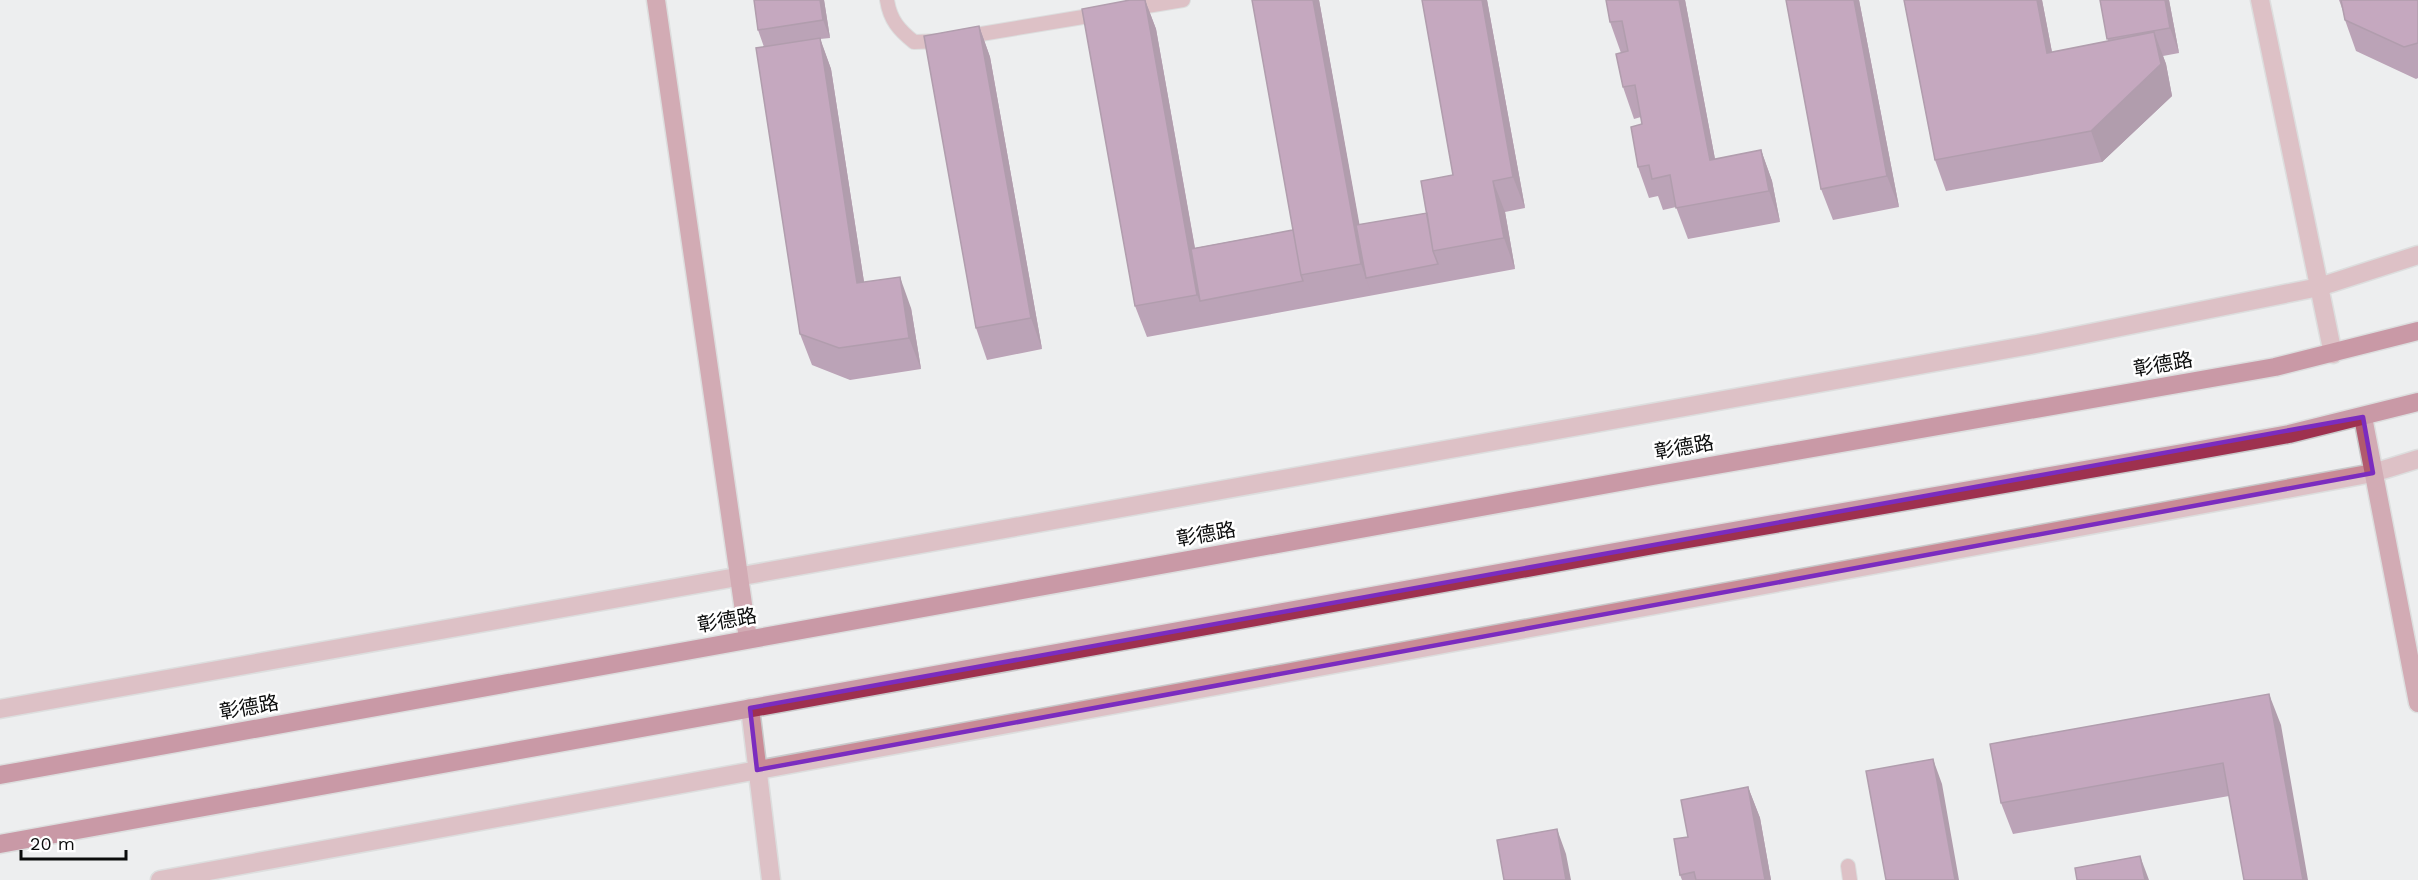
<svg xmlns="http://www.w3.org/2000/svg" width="2418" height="880" viewBox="0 0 2418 880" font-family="'Work Sans','Noto Sans SC',sans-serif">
  <rect width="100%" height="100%" fill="#edeeef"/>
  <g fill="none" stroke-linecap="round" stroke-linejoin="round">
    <defs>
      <path id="lane" d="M887,0c3,20 12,30 27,42l27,-1
        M1129,9l54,-9
        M963,37l138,-23
        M1848,866l2,14"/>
      <path id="street" d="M2260,0l73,354
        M750,708l21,172
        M0,709l2036,-365 283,-57 99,-32
        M160,880l2213,-407 45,-14"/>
      <path id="secondary" d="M656,0l92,639
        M2363,417l55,286"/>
      <path id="primary" d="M0,775l1653,-299 622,-109 143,-36
        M0,844l1665,-301 535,-93 89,-16 129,-32"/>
    </defs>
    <use href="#lane" stroke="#c9cacb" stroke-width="16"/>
    <use href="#street" stroke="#c9cacb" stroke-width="21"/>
    <use href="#secondary" stroke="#c9cacb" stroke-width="21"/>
    <use href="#primary" stroke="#c9cacb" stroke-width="21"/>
    <use href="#lane" stroke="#c98b96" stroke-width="14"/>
    <use href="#street" stroke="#c98b96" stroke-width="18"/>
    <use href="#secondary" stroke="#b15a6d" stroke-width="18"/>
    <use href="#primary" stroke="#9e314f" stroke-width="18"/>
  </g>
  <path fill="#7f4773" d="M754,0h70l6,38 -10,1 11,30 33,213 47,26 10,61 -71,11 -38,-15 -12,-31 -36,-287 -6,-17z
    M1130,0h15l11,29 39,219 98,-18 26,-230 40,225 68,-12 26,-38 -31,-175h65l38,208 -20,4 10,57 -368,68 -12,-31z
    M1606,0h79l30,159 46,-9 11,31 8,41 -92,17 -12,-32 -13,3 -5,-14 -9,2 -11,-31 4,-43 -1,-7 -7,2 -11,-32 -2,-34 -11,-31z
    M1786,0h73l40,207 -66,13 -12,-31z
    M1904,0h138l10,52 56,-11 -8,-41h69l10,53 -16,3 3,8 6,32 -70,66 -156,29 -11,-31z
    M2339,0h79v78l-2,1 -60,-28 -11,-31 -2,-9z
    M979,26l11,31 52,292 -55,11 -11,-32z
    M2281,725l-52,71 -216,38 -12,-31z
    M1748,787l12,31 11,62h-89l-2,-5 8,-38z"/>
  <path fill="#683a5e" d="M820,0h4l6,38 -7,-18z
    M1145,0l11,29 48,271 -4,1 -3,-6z
    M1313,0h6l50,277 -3,1 6,17 -11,-31z
    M1482,0h5l38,208 -12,-31z
    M1679,0h6l36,191 -11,-31z
    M1854,0h5l40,207 -12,-31z
    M2037,0h5l16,84 -11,-31z
    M2165,0h4l10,53 -9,-25z
    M979,26l11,31 52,292 -11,-31z
    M2154,32l12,32 6,32 -70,66 -11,-31z
    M820,38l11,31 38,245 -12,-31z
    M1761,150l11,31 8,41 -11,-31z
    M1493,181l12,31 10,57 -11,-31z
    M900,277l11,31 10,61 -12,-31z
    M2269,694l12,31 27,155h-5z
    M1933,759l9,25 17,96h-4z
    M1748,787l12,31 11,62h-6z
    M1557,829l9,25 5,26h-5z
    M2140,856l9,24h-4z"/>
  <path fill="#945386" stroke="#683a5e" stroke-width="1.5" d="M754,0h66l3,20 -65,10z
    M1130,0h15l52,295 -62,11 -53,-297z
    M1252,0h61l48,264 -60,11z
    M1422,0h60l31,177 -20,4 11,57 -71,13 -12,-70 32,-6z
    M1606,0h73l31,160 51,-10 8,41 -93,17 -6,-33 -18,4 -3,-14 -11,2 -7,-40 11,-3 -7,-39 -12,2 -7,-33 12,-3 -6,-30 -12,1z
    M1786,0h68l33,176 -66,13z
    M1904,0h133l10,53 107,-21 7,32 -70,67 -156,29z
    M2100,0h65l5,28 -63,11z
    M2341,0h77v43l-14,4 -59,-27z
    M979,26l52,292 -55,10 -52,-292z
    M820,38l37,245 43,-6 9,61 -70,10 -39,-14 -44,-286z
    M1427,213l6,38 5,13 -72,14 -10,-53z
    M1293,230l8,45 2,6 -103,20 -9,-52z
    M2269,694l34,186h-59l-21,-117 -222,40 -11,-59z
    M1933,759l22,121h-69l-20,-109z
    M1748,787l17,93h-69l-2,-8 -14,3 -6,-36 14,-2 -7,-37z
    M1557,829l9,51h-62l-7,-40z
    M2140,856l5,24h-68l-2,-12z"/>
  <path d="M0 0H2418V880H0ZM2363,417l10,56 -1616,297 -7,-62z" fill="#edeeef" fill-opacity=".55" fill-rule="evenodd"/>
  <path fill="none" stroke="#7b2cbf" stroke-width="4.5" stroke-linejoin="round" d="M2363,417l10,56 -1616,297 -7,-62z"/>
  <g text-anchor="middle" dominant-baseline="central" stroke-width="5" stroke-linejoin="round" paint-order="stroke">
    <g font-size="20" fill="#0b0c0c" stroke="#fff">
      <text transform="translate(2163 364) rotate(-10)">彰德路</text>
      <text transform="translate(1684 447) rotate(-10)">彰德路</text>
      <text transform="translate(1206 534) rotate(-10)">彰德路</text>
      <text transform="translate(727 620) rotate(-10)">彰德路</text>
      <text transform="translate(249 707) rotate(-10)">彰德路</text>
    </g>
  </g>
  <path d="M21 850v9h105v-9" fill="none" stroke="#0b0c0c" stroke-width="3"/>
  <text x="30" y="850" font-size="18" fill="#0b0c0c" stroke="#ffffff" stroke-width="4.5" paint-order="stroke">20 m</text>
</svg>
